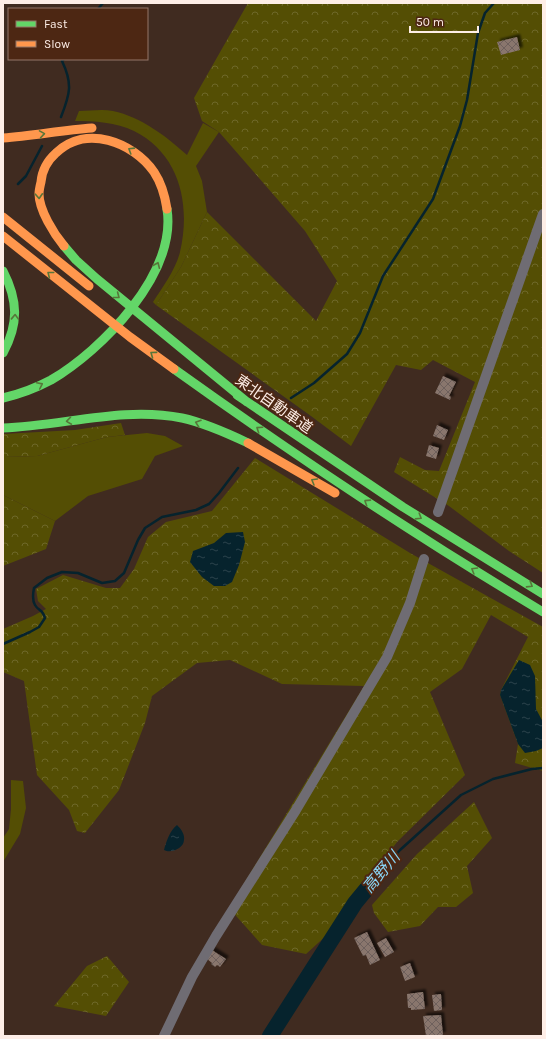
<svg xmlns="http://www.w3.org/2000/svg" width="546" height="1039" viewBox="0 0 546 1039" font-family="Karla,'Noto Sans JP',sans-serif">
  <defs>
    <pattern id="forest-crowns" width="20" height="18" patternUnits="userSpaceOnUse"><rect width="20" height="18" fill="#544e04"/><path d="M2 6a3 3 0 1 1 6 0M12 15a3 3 0 1 1 6 0" fill="none" stroke="#6e6829"/></pattern>
    <pattern id="water-ripples" width="26" height="14" patternUnits="userSpaceOnUse"><rect width="26" height="14" fill="#06232d"/><path d="M2 4q2-2 4 0t4 0M15 11q2-2 4 0t4 0" fill="none" stroke="#2b434b"/></pattern>
    <pattern id="building-cross-hatch" width="8" height="8" patternUnits="userSpaceOnUse"><rect width="8" height="8" fill="#89766d"/><path d="M0 0l8 8M0 8l8-8" fill="none" stroke="#6e615b"/></pattern>
    <filter id="shadow"><feDropShadow dx="3" dy="-3" stdDeviation="1" flood-color="#0009"/></filter>
  </defs>
  <rect width="100%" height="100%" fill="#402b20"/>
  <path fill="#544e04" d="M79,111c11,0 23,-2 34,0 28,6 53,25 74,44l16,-32 16,9 -23,34 6,15 5,31 -26,55 -25,38 -3,-3c9,-14 23,-33 27,-50 11,-47 0,-98 -46,-121 -18,-9 -40,-10 -59,-10z
    M147,433l18,3 18,10 -28,10 -13,23 -54,17 -33,25 -52,-26v-38l34,-1 70,-19z
    M11,780l12,1 3,27 -6,26 -17,28v-24l6,-9 2,-20z"/>
  <path fill="url(#forest-crowns)" d="M248,3h295v570l-34,-22 -60,-45 -55,-34 6,-15 25,13 14,1 36,-89 -42,-22 -12,10 -25,-5 -45,81 -40,-30 -155,-111 25,-38 26,-55 109,109 21,-40 -32,-50 -86,-99 -17,-11 -8,-23z
    M121,423l4,12 -18,2 -70,19 -34,1v-23l72,-4z
    M255,458l155,95 133,74v144l-28,-8 3,-19 -18,-49 1,-5 27,-53 -37,-22 -29,54 -32,23 35,83 -68,67 -68,91 -23,21 -44,-9 -33,-37 135,-222 -82,-2 -52,-24 -33,3 -45,33 -7,27 -26,67 -34,43 -8,-2 -8,-21 -32,-35 -13,-94 -21,-9v-43l30,-13 13,-7 -8,-8 -2,-12 27,-14 43,13h14l14,-19 14,-32 18,-15 46,-11z
    M3,495l52,26 -9,28 -43,17z
    M474,802l18,36 -25,28 6,27 -17,14h-18l-18,19 -32,6 -14,-19 -2,-8 45,-51z
    M107,956l22,26 -23,34 -52,-10 33,-40z"/>
  <path fill="url(#water-ripples)" d="M243,532l2,10 -6,23 -7,17 -7,4h-11l-12,-9 -12,-15 3,-11 21,-8 12,-10z
    M519,660l11,5 5,11 1,33 7,13v26l-7,3 -11,2 -7,-9 -18,-49 1,-5z
    M177,825c4,4 8,9 7,15 0,8 -13,14 -20,10 2,-8 6,-20 13,-25z"/>
  <g fill="none" stroke-linecap="round" stroke-linejoin="round">
    <path stroke="#06232d" stroke-width="2.5" d="M98,9l5,-6
      M61,117c9,-23 12,-33 1,-56l2,-2
      M18,184l8,-8 16,-30
      M291,398l23,-15 33,-29 13,-21 23,-57 50,-77 27,-73 7,-26 11,-67 7,-20 9,-10
      M3,644l27,-12 9,-5 6,-9c-3,-10 -6,-6 -10,-13 -3,-5 -2,-12 -1,-17l13,-10 15,-6 16,1 24,10 13,-2 9,-8 14,-33 7,-12 17,-11 34,-7 13,-6 10,-11 19,-25
      M374,880l26,-30 61,-55 32,-16 39,-10 11,-1"/>
    <path stroke="#06232d" stroke-width="16" d="M270,1036l85,-133 19,-23"/>
  </g>
  <path fill="url(#building-cross-hatch)" filter="url(#shadow)" d="M517,37l3,13 -19,5 -4,-13z
    M443,376l13,6 -7,14 2,1 -1,3 -15,-7z
    M437,425l11,5 -4,10 -11,-4z
    M429,445l10,3 -3,11 -10,-3z
    M367,932l13,28 -10,5 -4,-10 -3,1 -9,-18z
    M386,938l8,14 -9,5 -8,-14z
    M212,950l14,9 -6,8 -3,-2 -2,2 -4,-3 1,-1 -5,-4z
    M410,963l5,14 -10,4 -5,-14z
    M423,992l2,17 -14,1v-2h-3l-1,-14z
    M441,994l1,16 -8,1 -2,-16z
    M441,1015l2,20 -17,1 -3,-20z"/>
  <g fill="none" stroke-linecap="round" stroke-linejoin="round">
    <path stroke="#6f6c73" stroke-width="10" d="M438,512l105,-298
      M164,1036l28,-59 24,-41 80,-126 91,-153 23,-54 14,-44"/>
    <path stroke="#63d668" stroke-width="9" d="M64,246l12,14 21,19 150,123
      M3,271c15,29 16,53 0,82
      M174,369c120,86 242,167 369,243
      M237,395l166,112 140,87
      M3,398c17,-4 33,-10 48,-18 51,-30 126,-106 116,-171
      M3,428c60,-2 120,-22 179,-10 23,5 45,15 66,25"/>
    <path stroke="#ff974d" stroke-width="9" d="M3,138c30,-2 59,-8 89,-10
      M3,217l86,69
      M3,236l127,101 44,32
      M64,246c-10,-12 -25,-36 -25,-52 0,-4 1,-8 2,-12 1,-12 6,-21 15,-29 30,-29 77,-11 98,19 8,12 11,24 13,37
      M248,443l87,50"/>
  </g>
  <defs><path id="oneway-chevron" d="M-2-3.5L2.5 0L-2 3.5" fill="none" stroke-width="1.6" stroke-linecap="round" stroke-linejoin="round"/></defs>
  <g stroke="#577639">
    <use href="#oneway-chevron" transform="translate(42 134) rotate(-9)"/>
    <use href="#oneway-chevron" transform="translate(131 150) rotate(-148)"/>
    <use href="#oneway-chevron" transform="translate(39 196) rotate(87)"/>
    <use href="#oneway-chevron" transform="translate(157 265) rotate(-67)"/>
    <use href="#oneway-chevron" transform="translate(50 274) rotate(-142)"/>
    <use href="#oneway-chevron" transform="translate(117 296) rotate(38)"/>
    <use href="#oneway-chevron" transform="translate(15 317) rotate(-88)"/>
    <use href="#oneway-chevron" transform="translate(153 354) rotate(-144)"/>
    <use href="#oneway-chevron" transform="translate(40 385) rotate(-26)"/>
    <use href="#oneway-chevron" transform="translate(69 421) rotate(172)"/>
    <use href="#oneway-chevron" transform="translate(198 423) rotate(-161)"/>
    <use href="#oneway-chevron" transform="translate(259 429) rotate(-146)"/>
    <use href="#oneway-chevron" transform="translate(314 481) rotate(-150)"/>
    <use href="#oneway-chevron" transform="translate(367 502) rotate(-147)"/>
    <use href="#oneway-chevron" transform="translate(419 517) rotate(32)"/>
    <use href="#oneway-chevron" transform="translate(474 570) rotate(-149)"/>
    <use href="#oneway-chevron" transform="translate(530 585) rotate(32)"/>
  </g>
  <g text-anchor="middle" dominant-baseline="central" stroke-width="4" stroke-linejoin="round" paint-order="stroke">
    <g font-size="15" fill="#feeee7" stroke="#4d2713">
      <text transform="translate(274 404) rotate(35)">東北自動車道</text>
    </g>
    <g font-size="16" font-style="italic" fill="#88d3f3" stroke="#4d2713">
      <text transform="translate(381 872) rotate(-50)">高野川</text>
    </g>
  </g>
  <rect width="546" height="1039" fill="none" stroke="#feeee7" stroke-width="8"/>
  <rect x="8" y="8" width="140" height="52" fill="#4d2713" stroke="#947768"/>
  <rect x="16" y="21" width="20" height="6" fill="#63d668" stroke="#947768"/>
  <text x="44" y="28" font-size="12" fill="#feeee7">Fast</text>
  <rect x="16" y="41" width="20" height="6" fill="#ff974d" stroke="#947768"/>
  <text x="44" y="48" font-size="12" fill="#feeee7">Slow</text>
  <path d="M410 26v6h68v-6" fill="none" stroke="#feeee7" stroke-width="2"/>
  <text x="416" y="26" font-size="12" fill="#feeee7" stroke="#4d2713" stroke-width="3" paint-order="stroke">50 m</text>
</svg>
